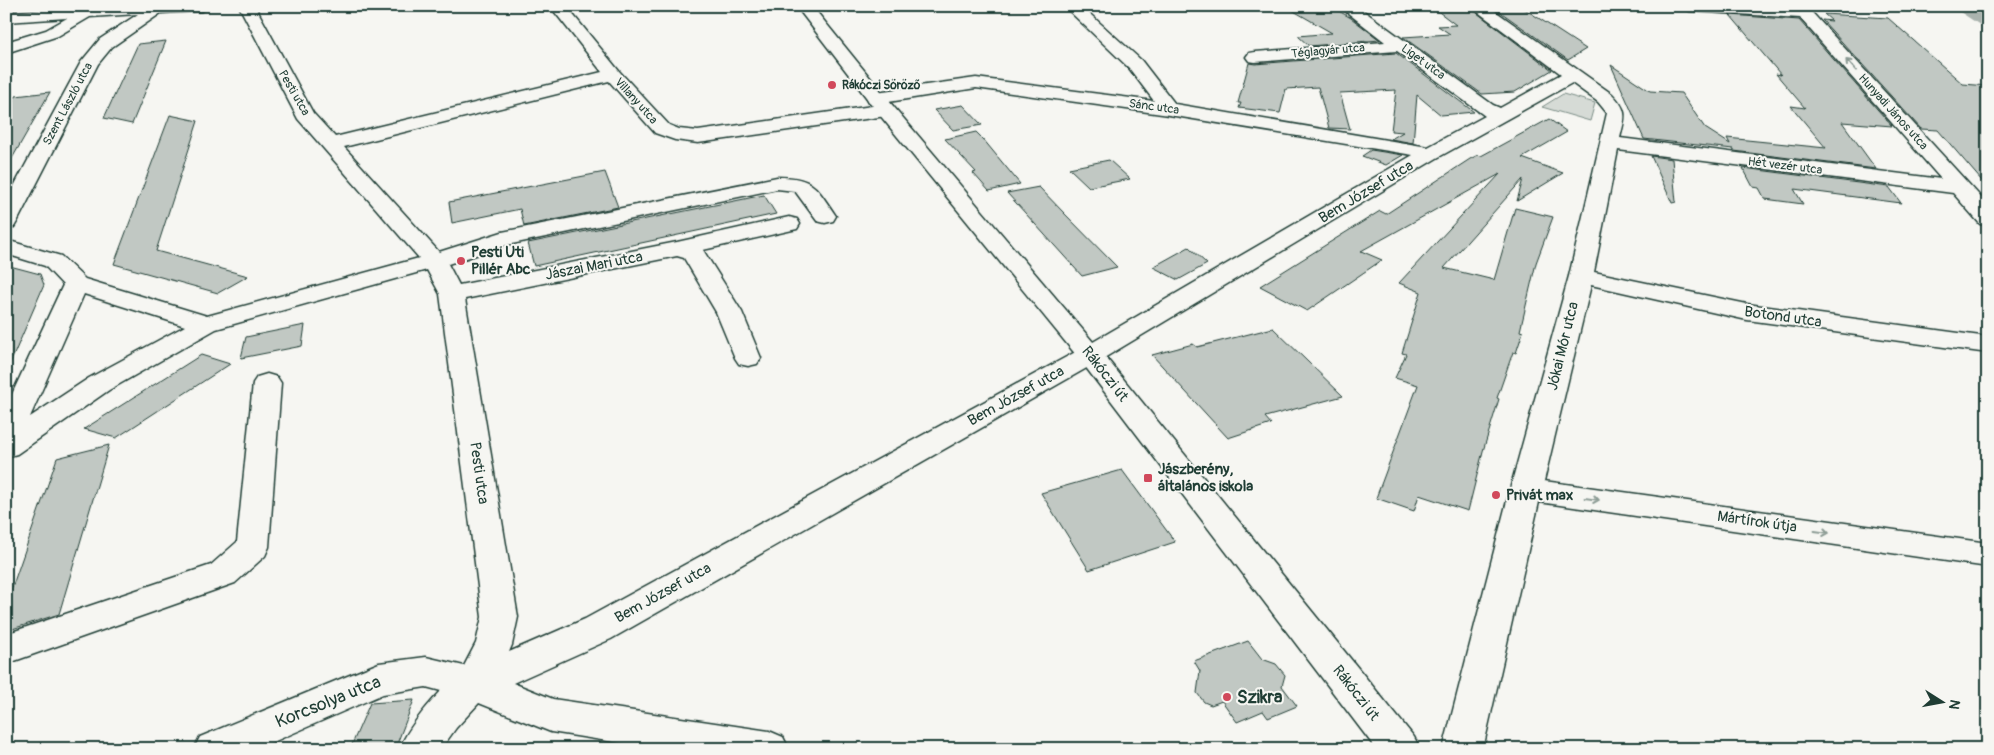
<svg xmlns="http://www.w3.org/2000/svg" width="1994" height="755" viewBox="0 0 1994 755" font-family="Pangolin,sans-serif">
  <rect width="100%" height="100%" fill="#f6f6f2"/>
  <filter id="ink" filterUnits="userSpaceOnUse"><feTurbulence type="fractalNoise" baseFrequency=".02" numOctaves="2"/><feDisplacementMap in="SourceGraphic" scale="10" xChannelSelector="R" yChannelSelector="G"/><feConvolveMatrix kernelMatrix="1 2 1 2 8 2 1 2 1" color-interpolation-filters="sRGB"/></filter>
  <g filter="url(#ink)">
    <path fill="#d6dbd6" stroke="#7a8c85" d="M1563,94l32,9 -5,18 -48,-14z"/>
    <g fill="none" stroke-linecap="round" stroke-linejoin="round">
      <path fill="#aab3ae" fill-rule="evenodd" d="M1951,6h18l19,11v12l-5,-2z"/>
    </g>
    <path fill="#c1c8c3" stroke="#1f3d34" d="M1285,6h45l21,12 29,22 -71,6 -11,-10 34,-3z
      M1431,6h37l84,64 -37,22 -33,2 -79,-57 47,-3 -12,-8 18,-1z
      M1492,6h28l66,43 -18,11z
      M1824,14l64,4 75,66 25,2v102l-50,-58 -17,-1 -99,-109 10,1z
      M1730,15l69,5 93,106 -50,-4 34,47 -142,-18 -1,-2 -89,-10 -33,-74 39,26 31,2 24,35 25,16 -3,-6 99,10 -35,-42 14,2 -29,-34 5,1z
      M166,41l-34,83 -28,-6 34,-74z
      M1396,53l78,59 -33,3 -24,-20 -4,48 -22,-4 12,-7 -12,-1 5,-41 -56,3 10,36 -21,-1 -11,-41 -32,2 -6,24 -41,-5 2,-5h-3l11,-40 6,1z
      M50,92l-44,77v-56l10,-17z
      M963,105l19,20 -29,5 -19,-20z
      M170,115l28,6 -42,130 92,25 -30,17 -104,-29z
      M1549,119l18,13 -45,26 41,15 -46,28 6,-22 -79,89 50,12 21,-72 38,9 -17,46 -16,68 3,1 -7,21 -3,-1 -16,46 2,1 -16,52 -15,60 -49,-16 -5,16 -38,-13 42,-113 -23,-7 11,-24 -4,-1 19,-61 -22,-9 101,-109 -139,77 21,9 -75,51 -47,-25 120,-75 6,3 84,-55 8,-4 3,1z
      M976,132l7,7 37,45 -31,7 -16,-18 3,-1 -31,-33z
      M1371,150l32,5 -17,10 -24,-9z
      M1651,156l21,3 4,43 -4,1z
      M1109,160l21,19 -41,8 -20,-19z
      M1743,168l146,19 12,16 -107,-14 9,15 -38,-5 -6,-11 -6,-1z
      M605,172l13,35 -94,19 -4,-17 -68,14 -3,-21z
      M1039,187l25,26 53,54 -35,9 -75,-83z
      M764,195l12,19 -242,52 -6,-23z
      M1189,247l18,17 -29,16 -25,-13z
      M6,265l34,9 4,11 -38,88z
      M305,325l-3,21 -61,12 5,-21z
      M1273,328l70,68 -78,21 6,7 -43,14 -76,-83 41,-11 4,3z
      M201,355l29,9 -114,74 -32,-9z
      M109,445l-50,169 -53,17v-26l51,-147z
      M1122,470l53,72 -86,28 -48,-77z
      M1248,641l14,18 14,5 9,11 -3,11 15,20 -29,12 -5,-7 -26,11 -15,-21 -11,4 -7,-3 -7,-9 3,-22 -6,-10z
      M414,700l-19,49h-45l20,-46z"/>
    <g fill="none" stroke-linecap="round" stroke-linejoin="round">
      <defs>
        <path id="street" d="M114,6h95l-3,3 -5,2 -40,2 -49,34 -14,17 -81,158 -3,5 -8,2v-28l75,-139 19,-23 38,-25 -48,3 -32,19 -52,17v-11l40,-12 21,-12 -61,4v-10z
          M239,6h16l58,107 22,24 267,-65 -52,-66h16l53,65 50,54 10,4 19,2 188,-27 7,2 2,4 -2,4 -7,2 -188,27 -23,-3 -20,-7 -46,-52 -265,66 95,105 63,-20 275,-55c37,0 39,10 59,39l-3,5 -8,2 -8,-2 -22,-30 -18,-2 -270,56 -59,19 11,21 218,-43 112,-25 8,2 3,5 -3,5 -94,21 39,62 19,46 -4,6 -9,2 -9,-2 -4,-6 -19,-46 -32,-54 -7,-2 -212,43 53,318 -6,28 -3,7 76,-33 496,-270 332,-194 -244,-40 -193,-27 -100,16 -7,-2 -2,-4 2,-4 7,-2 100,-14 178,23 -25,-33 -65,-62h17l60,54 34,44 253,43 57,-31 -88,-65 -142,11 -6,-1 -3,-4 3,-4 6,-1 130,-10 -46,-36h18l136,99 7,3 61,-34 -91,-68h18l124,88c17,17 13,23 8,44l321,41 -141,-161 -110,-7 -5,-2 -3,-3h78l31,2 -2,-2h17l182,199v21l-8,-2 -27,-31 -335,-43 -24,122 153,32 241,33v16l-241,-33 -156,-35 -47,196 444,62v24l-449,-65 -56,247h-40l67,-260 59,-213 38,-163 -9,-11 -26,-19 -135,75 -338,203 -488,278 -98,44 40,16 216,32 14,6 6,12h-131l-107,-17 -72,-29 -23,25 -15,21h-42c10,-22 26,-41 42,-58l-15,-4 -43,7 -126,55h-63l6,-12 179,-74 47,-6 38,9 12,-23 6,-26 -42,-323 -13,-24 -211,59 -107,61 -92,64 -11,3v-50l57,-122 -18,-19 -39,-12v-14l55,16 24,23 122,37 212,-58 -121,-139zM84,294l101,32 -96,52 -59,39z
          M267,374l10,3 4,6 -12,164 -4,9 -30,27 -229,81v-30l205,-69 26,-23 16,-159 4,-6z"/>
        <path id="secondary" d="M796,6h16l81,100 206,243 315,388 6,12h-44l-295,-388 -202,-247z"/>
      </defs>
      <use href="#street" stroke="#1f3d34" stroke-width="3"/>
      <use href="#secondary" stroke="#1f3d34" stroke-width="3"/>
      <use href="#street" fill="#f6f6f2" fill-rule="evenodd"/>
      <use href="#secondary" fill="#f6f6f2" fill-rule="evenodd"/>
    </g>
    <defs><path id="oneway-shaft" d="M-6 0H5M1.5-3L5.5 0L1.5 3" fill="none" stroke-width="1.6" stroke-linecap="round" stroke-linejoin="round" transform="scale(1.25)"/></defs>
    <g stroke="#8a9a93">
      <use href="#oneway-shaft" transform="translate(1851 65) rotate(-132)"/>
      <use href="#oneway-shaft" transform="translate(1592 499) rotate(8)"/>
      <use href="#oneway-shaft" transform="translate(1822 532) rotate(8)"/>
    </g>
  </g>
  <g fill="#d1495b" stroke="#f6f6f2" stroke-width="2">
    <circle cx="832" cy="85" r="5"/>
    <circle cx="461" cy="261" r="5"/>
    <rect x="1143" y="473" width="10" height="10" rx="2.5"/>
    <circle cx="1496" cy="495" r="5"/>
    <circle cx="1227" cy="697" r="5"/>
  </g>
  <g text-anchor="middle" dominant-baseline="central" stroke-width="4" stroke-linejoin="round" paint-order="stroke">
    <g font-size="12" fill="#1f3d34" stroke="#f6f6f2">
      <text transform="translate(1328 51) rotate(-5)">Téglagyár utca</text>
      <text transform="translate(1423 62) rotate(36)">Liget utca</text>
      <text transform="translate(294 93) rotate(60)">Pesti utca</text>
      <text transform="translate(636 101) rotate(48)">Villany utca</text>
      <text transform="translate(68 104) rotate(-62)">Szent László utca</text>
      <text transform="translate(1154 107) rotate(8)">Sánc utca</text>
      <text transform="translate(1893 112) rotate(48)">Hunyadi János utca</text>
      <text transform="translate(1785 166) rotate(7)">Hét vezér utca</text>
    </g>
    <g font-size="12" font-weight="bold" fill="#1f3d34" stroke="#f6f6f2" text-anchor="start">
      <text x="842" y="85">Rákóczi Söröző</text>
    </g>
    <g font-size="15" fill="#1f3d34" stroke="#f6f6f2">
      <text transform="translate(1366 192) rotate(-31)">Bem József utca</text>
      <text transform="translate(594 266) rotate(-11)">Jászai Mari utca</text>
      <text transform="translate(1783 317) rotate(8)">Botond utca</text>
      <text transform="translate(1563 346) rotate(-76)">Jókai Mór utca</text>
      <text transform="translate(1105 374) rotate(52)">Rákóczi út</text>
      <text transform="translate(1016 396) rotate(-29)">Bem József utca</text>
      <text transform="translate(479 473) rotate(82)">Pesti utca</text>
      <text transform="translate(1757 522) rotate(8)">Mártírok útja</text>
      <text transform="translate(663 593) rotate(-29)">Bem József utca</text>
      <text transform="translate(1356 693) rotate(52)">Rákóczi út</text>
    </g>
    <g font-size="15" font-weight="bold" fill="#1f3d34" stroke="#f6f6f2" text-anchor="start">
      <text x="471" y="252">Pesti Uti<tspan x="471" dy="17">Pillér Abc</tspan></text>
      <text x="1158" y="469">Jászberény,<tspan x="1158" dy="17">általános iskola</tspan></text>
      <text x="1506" y="495">Privát max</text>
    </g>
    <g font-size="18" font-weight="bold" fill="#1f3d34" stroke="#f6f6f2" text-anchor="start">
      <text x="1237" y="697">Szikra</text>
    </g>
    <g font-size="18" fill="#1f3d34" stroke="#f6f6f2">
      <text transform="translate(328 702) rotate(-22)">Korcsolya utca</text>
    </g>
  </g>
  <rect width="1994" height="755" fill="none" stroke="#f6f6f2" stroke-width="25"/>
  <rect x="12" y="12" width="1969" height="730" fill="none" stroke="#1f3d34" stroke-width="2" filter="url(#ink)"/>
  <g transform="translate(1942 702) rotate(101)" stroke="#f6f6f2" stroke-width="4" paint-order="stroke">
  <path d="M0-4L9 19L0 12L-9 19Z" fill="#1f3d34"/>
  <text y="-8" font-size="14" font-weight="bold" text-anchor="middle" fill="#1f3d34">N</text>
  </g>
</svg>
